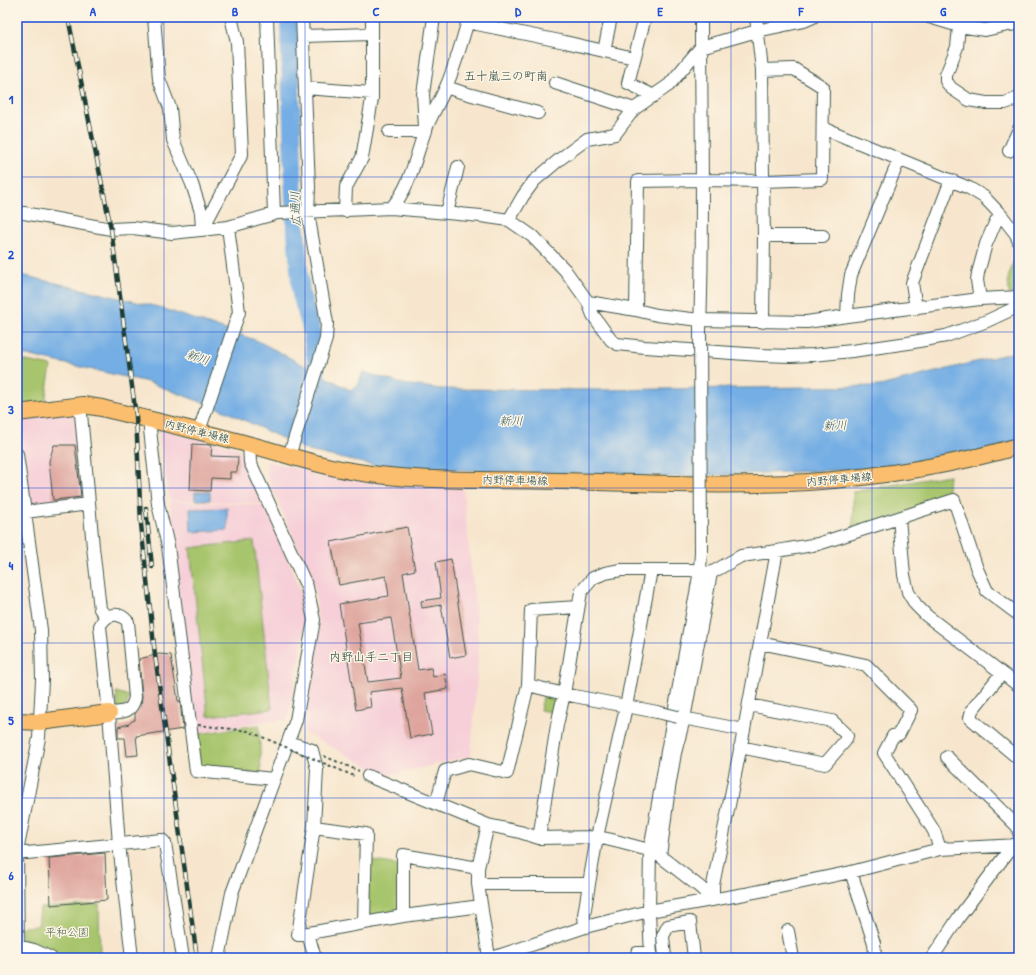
<svg xmlns="http://www.w3.org/2000/svg" width="1036" height="975" viewBox="0 0 1036 975" font-family="'Patrick Hand','Klee One',sans-serif">
  <rect width="100%" height="100%" fill="#fcf5e5"/>
  <filter id="ink" filterUnits="userSpaceOnUse"><feTurbulence type="fractalNoise" baseFrequency=".025" numOctaves="2"/><feDisplacementMap in="SourceGraphic" scale="8" xChannelSelector="R" yChannelSelector="G"/><feConvolveMatrix kernelMatrix="1 2 1 2 8 2 1 2 1" color-interpolation-filters="sRGB"/></filter>
  <filter id="wash" filterUnits="userSpaceOnUse"><feTurbulence type="fractalNoise" baseFrequency=".012" numOctaves="4" result="noise"/><feDisplacementMap in="SourceGraphic" scale="16" xChannelSelector="R" yChannelSelector="G"/><feGaussianBlur stdDeviation="0.9" result="paint"/><feColorMatrix in="noise" values="0 0 0 0 0 0 0 0 0 0 0 0 0 0 0 0 0 1.4 0 .05"/><feComposite in="paint" operator="in"/></filter>
  <g filter="url(#wash)">
    <rect width="100%" height="100%" fill="#f7e6cd"/>
    <path fill="#f6cfd8" d="M76,408l8,94 -54,3 -10,-87z
      M158,428l80,20 28,55 -96,-3z
      M267,461l65,15 131,12 16,160 -8,108 -85,20 -82,-44 15,-102 -4,-42 -49,-114z
      M170,501l97,4 36,92 1,37 -16,86 -26,2 -71,12z"/>
    <path fill="#a7c56c" stroke="#638150" d="M1018,249l1,2v42l-10,1 -1,-16z
      M17,359l34,7 -7,42 -27,1z
      M949,475l-2,26 -94,29v-38z
      M254,541l18,168 -64,7 -18,-168z
      M116,692l13,4 -2,8 -9,7z
      M544,693l14,3 -3,17 -15,-3z
      M259,725l2,49 -63,-5 -6,-34z
      M368,860l31,5v48l-32,6z
      M99,904l1,54h-49l-30,-14v-17l17,-1 2,-18z"/>
    <path fill="#74aee4" stroke="#4a768c" d="M17,274l141,33 100,34 92,49 8,-4 5,-14 40,12 38,5 157,1 282,-4 139,-35v89l-83,26 -269,11 -286,-10 -72,-16 -84,-40 -77,-29 -131,-29z
      M195,492h15v8h-15z
      M227,508l1,22 -37,2 -1,-23z"/>
    <g fill="none" stroke-linecap="round" stroke-linejoin="round">
      <path stroke="#74aee4" stroke-width="18" d="M289,17l5,188 7,89 10,34 5,32v17"/>
    </g>
    <g id="blocks">
      <path fill="#dea49d" fill-rule="evenodd" d="M192,444l20,1 -1,11 27,1 -1,15h-7v7l-19,-1 -1,13 -20,-1z
        M54,445h21l6,52 -28,3 -4,-39z
        M407,527l8,43 -12,3 15,97 13,-2 2,9 12,-3 3,15 -23,4 7,41 -22,4 -8,-50 -33,4 2,15 -15,3 -17,-106 50,-8 -3,-20 -47,9 -8,-43zM391,618l10,60 -33,4 -10,-59z
        M451,559l15,96 -16,3 -9,-53 -19,3 -1,-7 20,-3 -5,-36z
        M159,654l12,1 7,46h2l3,28 -47,7 2,19 -11,1 -2,-18h-7v-11l11,-3 3,-3 3,-1v-6l5,-7 1,-1 1,-10 -3,-37z
        M105,853l2,47 -56,5 -2,-47z"/>
    </g>
  </g>
  <g filter="url(#ink)">
    <use href="#blocks" fill-opacity="0" stroke="#3f564b" stroke-width="1"/>
    <g fill="none" stroke-linecap="round" stroke-linejoin="round">
      <defs>
        <path id="minor" d="M154,17l5,62 11,29 3,32 19,44 9,28 1,18
          M267,17l7,197
          M645,17l-17,66 26,13
          M756,17l6,53 1,111 1,55 -1,86
          M929,17l30,9 26,4 23,-5 11,-1
          M961,17l-2,9 -2,21 -11,28v6l5,7 18,12 17,3h19l14,-5
          M467,22l98,20 69,16
          M303,36l69,-2
          M604,51l7,-34
          M555,83l79,26
          M446,87l15,5 77,21
          M305,88l67,5
          M425,127l-2,-33 11,-77
          M823,128l146,60 15,9 17,18 15,19 3,8
          M389,132h28l9,-1
          M1009,151l10,-22
          M391,208c20,-21 24,-51 34,-77 6,-15 15,-30 21,-44 10,-23 16,-46 23,-70
          M345,211l1,-24 16,-29 10,-59v-82
          M17,213h7l87,16 22,-1 39,5 56,-6 46,-13 4,-1 113,-5 90,8 28,4 23,16 33,34 23,32 5,13 10,14 8,11 6,4 28,3 116,8 29,1 23,-1 39,-4 56,-8 38,-7 41,-15 30,-14 2,-2
          M447,213l11,-46
          M509,220l14,-24 11,-15 26,-22 27,-20 28,-5 19,-25 35,-24 32,-38 56,-16 47,-10 9,-4
          M202,230l40,-76 -5,-112 -6,-25
          M764,236h59
          M980,299l-3,-19 1,-7 8,-29 10,-23 5,-6
          M588,302l48,8 21,5 43,5 107,2 40,-6 133,-17 39,-2
          M916,308l-4,-25 39,-103
          M636,310l2,-129 64,-1 61,1 59,-2 1,-92 -29,-18 -32,1
          M847,316l1,-21 3,-20 48,-115
          M700,327c4,-103 1,-207 1,-310
          M83,405l-2,9 12,133 7,62 6,8
          M149,420l9,84 10,42 28,225 78,8
          M199,431l40,-119 -11,-85
          M17,454l24,176 1,50 -3,58 -22,114 1,106
          M289,456l37,-117 1,-16 -19,-110 1,-26 -7,-170
          M25,512l64,-8
          M899,518l5,57 4,17 8,13 11,11 92,70
          M711,573l-27,146 -9,34 -6,35 -9,68 41,32 12,12
          M578,607l-47,3 -3,75 36,9 93,18
          M760,643l106,22 45,45 -12,24 -6,2 -9,17 50,78 6,18
          M1002,673l-30,37 -2,8 49,41
          M109,713c14,-1 23,0 26,-16l-7,-75c-9,-11 -22,-9 -28,4l9,87 10,131 13,114
          M678,717l66,13
          M288,742l24,8 5,19 -3,58 -16,108 105,-19 78,-10
          M740,747l85,17 20,-23 2,-5 -2,-3 -13,-12 -83,-16
          M947,757l71,70 1,6
          M368,776l120,49 32,7 19,6 58,-1c18,3 35,9 53,13
          M436,804l9,-33 24,-7 38,9 21,-88
          M488,825l-10,43v16l11,74
          M314,827l52,7 -2,89
          M539,838l18,-113 7,-31 17,-102 12,-14 12,-5 16,-3h70l20,3 30,-17 36,-5 41,-7 136,-44 23,69 10,22 32,24
          M17,852l10,1 135,-13 3,3 18,115
          M851,872l23,71 1,11 -2,4
          M478,884h111
          M713,900v-15l31,-155 33,-179
          M403,916v-61l75,13
          M585,927l-1,-12 5,-31 8,-47 29,-130 25,-137
          M788,931l5,27
          M308,934l7,24
          M18,946l16,4 17,8
          M637,953h14
          M219,958l13,-65 64,-173 18,-100 -7,-33 -57,-125 -1,-18
          M492,958l93,-31 64,-16 96,-17 106,-22 89,-23 79,-4
          M651,958l-2,-47 1,-61 16,-93 34,-186 1,-20
          M665,958l-2,-22 5,-10 22,-4 4,36
          M932,958l27,-41 54,-72
          M1017,958l2,-2"/>
        <path id="major" d="M17,413l66,-8 19,3c48,12 97,23 145,36 35,9 68,21 104,27 69,12 139,8 209,10 83,2 165,6 248,1 71,-5 142,-16 211,-36
          M17,721l23,1 69,-9"/>
      </defs>
      <use href="#minor" stroke="#3f564b" stroke-width="14"/>
      <use href="#major" stroke="#3f564b" stroke-width="18"/>
      <path stroke="#3f564b" stroke-width="2" stroke-dasharray="3 3" stroke-linecap="butt" d="M324,756l35,15"/>
      <use href="#minor" stroke="#fff" stroke-width="12"/>
      <use href="#major" stroke="#fbbe6e" stroke-width="16"/>
      <defs>
        <path id="rail" d="M68,17l43,212 25,187 5,108 14,131 42,303
          M146,508l6,59"/>
      </defs>
      <use href="#rail" stroke="#1f3d34" stroke-width="4.5"/>
      <use href="#rail" stroke="#fcf5e5" stroke-width="3" stroke-dasharray="9" stroke-linecap="butt"/>
      <defs>
        <path id="minor-bridge" d="M700,327l1,224
          M657,712l21,5"/>
      </defs>
      <use href="#minor-bridge" stroke="#3f564b" stroke-width="14" stroke-linecap="butt"/>
      <path stroke="#3f564b" stroke-width="2" stroke-dasharray="3 3" stroke-linecap="butt" d="M198,725l50,6 106,45"/>
      <use href="#minor-bridge" stroke="#fff" stroke-width="12"/>
    </g>
  </g>
  <path fill="none" stroke="#1d4ed8" stroke-width="1" stroke-opacity="0.55" d="M164,17v941M305,17v941M447,17v941M589,17v941M731,17v941M872,17v941M17,177h1002M17,332h1002M17,488h1002M17,643h1002M17,798h1002"/>
  <g text-anchor="middle" dominant-baseline="central" stroke-width="3" stroke-linejoin="round" paint-order="stroke">
    <g font-size="11" fill="#1f3d34" stroke="#fcf5e5">
      <text transform="translate(197 431) rotate(14)">内野停車場線</text>
      <text transform="translate(839 479) rotate(-5)">内野停車場線</text>
      <text transform="translate(515 480) rotate(1)">内野停車場線</text>
    </g>
    <g font-size="11" fill="#415f42" stroke="#fcf5e5">
      <text x="67" y="932">平和公園</text>
    </g>
    <g font-size="12" fill="#1f3d34" stroke="#fcf5e5">
      <text x="506" y="75">五十嵐三の町南</text>
      <text x="371" y="656">内野山手二丁目</text>
    </g>
    <g font-size="12" font-style="italic" fill="#345960" stroke="#fcf5e5">
      <text transform="translate(295 209) rotate(-93)">広通川</text>
      <text transform="translate(198 357) rotate(18)">新川</text>
      <text x="511" y="420">新川</text>
      <text transform="translate(835 425) rotate(-3)">新川</text>
    </g>
  </g>
  <rect width="1036" height="975" fill="none" stroke="#fcf5e5" stroke-width="44"/>
  <rect x="22" y="22" width="992" height="931" fill="none" stroke="#1d4ed8" stroke-width="1.5"/>
  <g font-size="13" text-anchor="middle" font-weight="bold" fill="#1d4ed8">
    <text x="93" y="16">A</text>
    <text x="235" y="16">B</text>
    <text x="376" y="16">C</text>
    <text x="518" y="16">D</text>
    <text x="660" y="16">E</text>
    <text x="801" y="16">F</text>
    <text x="943" y="16">G</text>
    <text x="11" y="104">1</text>
    <text x="11" y="259">2</text>
    <text x="11" y="414">3</text>
    <text x="11" y="570">4</text>
    <text x="11" y="725">5</text>
    <text x="11" y="880">6</text>
  </g>
</svg>
